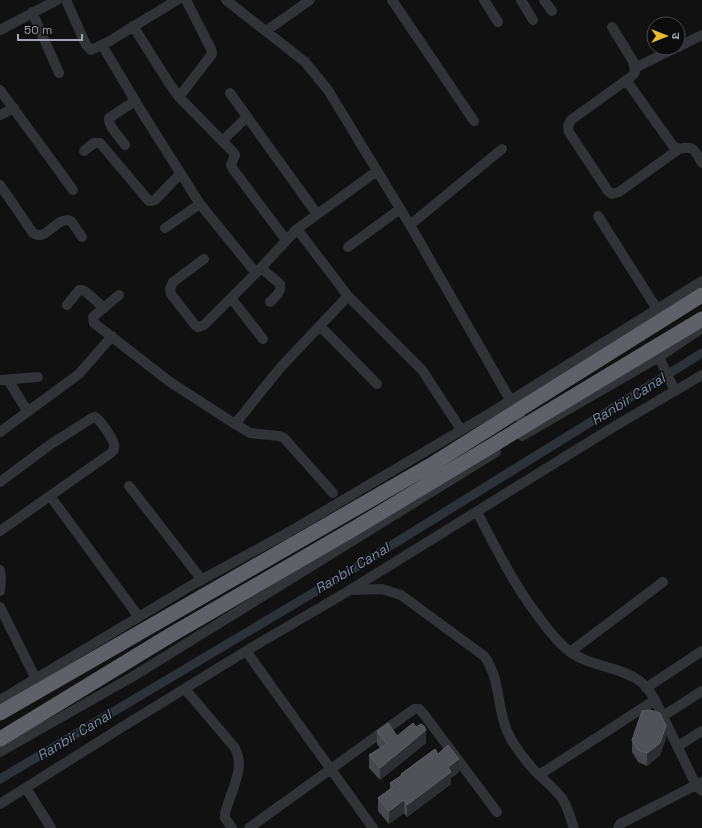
<svg xmlns="http://www.w3.org/2000/svg" width="702" height="828" viewBox="0 0 702 828" font-family="'Space Grotesk','Noto Sans Devanagari',sans-serif">
  <rect width="100%" height="100%" fill="#111112"/>
  <g fill="none" stroke-linecap="round" stroke-linejoin="round">
    <path stroke="#2b323a" stroke-width="9" d="M0,779l345,-205 357,-221"/>
    <path stroke="#323337" stroke-width="10" d="M66,0l20,45 5,5 17,-8 69,-42
      M226,0l79,62 23,28 82,135 118,206
      M392,0l82,121
      M484,0l14,22
      M521,0l12,20
      M544,0l8,11
      M32,12l27,61
      M133,26l36,57 10,14 54,55 2,3 -4,10 2,4 53,71
      M612,27l21,34 2,11 -3,4 -61,44 -3,6 1,6 39,59 4,3 7,-2 60,-43
      M0,30l57,-30
      M266,31l44,-31
      M102,45l41,69 57,90 56,69
      M678,47l24,-12
      M635,68l40,-20
      M626,80l47,66 6,3c16,-4 15,1 23,14
      M0,90l73,100
      M230,93l87,121
      M179,97l33,-43 -1,-5 -25,-49
      M0,115l14,-7
      M222,141l25,-24
      M125,145c-5,-8 -17,-18 -16,-27l26,-17
      M84,151l10,-8h6l49,58 6,-1 25,-26
      M0,185l33,48c13,10 24,-18 38,-12l11,16
      M598,216l59,93
      M410,225l92,-76
      M165,228l35,-24
      M297,229l51,67 74,74 36,55
      M348,247l52,-38
      M204,259l-31,23 -3,7 1,5 24,31 3,2 6,-2 52,-52 41,-44 80,-58
      M261,268l19,16c2,8 -5,13 -10,18
      M119,295l-26,22 1,6 76,59 65,42 15,9 29,3 5,2 49,55
      M231,298l32,41
      M67,305l12,-15h3l4,2 18,16
      M320,326l57,58
      M659,357l16,34
      M0,380l38,-3
      M8,380l20,32
      M235,424l45,-56 68,-72
      M0,432l79,-58 33,-38
      M522,436l137,-79 43,-29
      M0,482l51,-38 41,-26 3,-1c6,3 17,21 19,27 1,4 -1,7 -3,9l-111,78
      M129,486l73,94
      M50,496l89,121
      M477,512c18,34 35,69 58,100 10,14 21,29 34,39 21,16 50,15 71,30 6,5 11,12 15,19l41,85 6,6
      M0,570l1,8 -1,13
      M352,590l30,-1 19,6 83,61c16,21 13,51 23,75 6,14 18,29 28,40 9,9 19,17 26,26 7,9 9,21 13,31
      M0,607l36,72
      M246,651l127,177
      M570,652l93,-70
      M646,688l56,-37
      M185,689l50,59c2,5 4,10 4,15 0,16 -10,35 -14,50v5l7,10
      M0,700l192,-115 97,-53 203,-120 210,-131
      M663,716l39,-25
      M678,746l24,-15
      M0,752l132,-75 364,-225
      M539,775l116,-75
      M26,788l25,40
      M0,804l119,-75 127,-78 104,-61 260,-161 92,-54
      M249,828l165,-119h5l4,4 74,99
      M618,828l2,-4 82,-42"/>
    <path stroke="#5f6068" stroke-width="15" d="M0,713l431,-248 271,-170
      M0,739l169,-103 186,-108 347,-209"/>
  </g>
  <path fill="#47484d" d="M377,731l20,5 29,7 -46,37 -11,-12v-13l11,-7 -3,-4z
    M666,738l-6,17 -13,11 -9,-4 -6,-10v-12z
    M438,754l21,18 -8,6v6l-44,33 -3,-4 -15,11 -11,-13v-13l12,-9v-6l11,-7v-2z"/>
  <path fill="#2d2e31" d="M666,726v12l-6,17 -13,11v-13z
    M426,730v13l-46,37v-12z
    M459,759v13l-8,6v6l-44,33v-12l41,-38z
    M404,800v13l-15,11v-13z"/>
  <path fill="#515258" stroke="#5e5f66" d="M650,710l10,3 6,13 -6,17 -13,10 -9,-3 -6,-10 10,-29z
    M388,723l9,13 16,-13 3,4 5,-3 3,2 2,4 -46,38 -11,-13 18,-11 -10,-13z
    M448,745l11,14 -11,8 3,5 -44,33 -3,-5 -15,11 -11,-13 15,-11 -3,-4 12,-8 -1,-1 34,-25 3,5z"/>
  <g text-anchor="middle" dominant-baseline="central" stroke-width="3" stroke-linejoin="round" paint-order="stroke">
    <g font-size="14" font-style="italic" fill="#7b91ac" stroke="#0c0c0d">
      <text transform="translate(628 399) rotate(-32)">Ranbir Canal</text>
      <text transform="translate(352 568) rotate(-31)">Ranbir Canal</text>
      <text transform="translate(74 735) rotate(-31)">Ranbir Canal</text>
    </g>
  </g>
  <g transform="translate(666 36) rotate(90)"><circle r="19" fill="#0c0c0d" stroke="#484a4f"/>
  <path d="M0-3L7 15L0 10L-7 15Z" fill="#e6ba35"/>
  <text y="-6" font-size="11" font-weight="bold" text-anchor="middle" fill="#a3a6b2">उ</text>
  </g>
  <path d="M18 34v6h64v-6" fill="none" stroke="#a3a6b2" stroke-width="2"/>
  <text x="24" y="34" font-size="12" fill="#a3a6b2" stroke="#0c0c0d" stroke-width="3" paint-order="stroke">50 m</text>
</svg>
